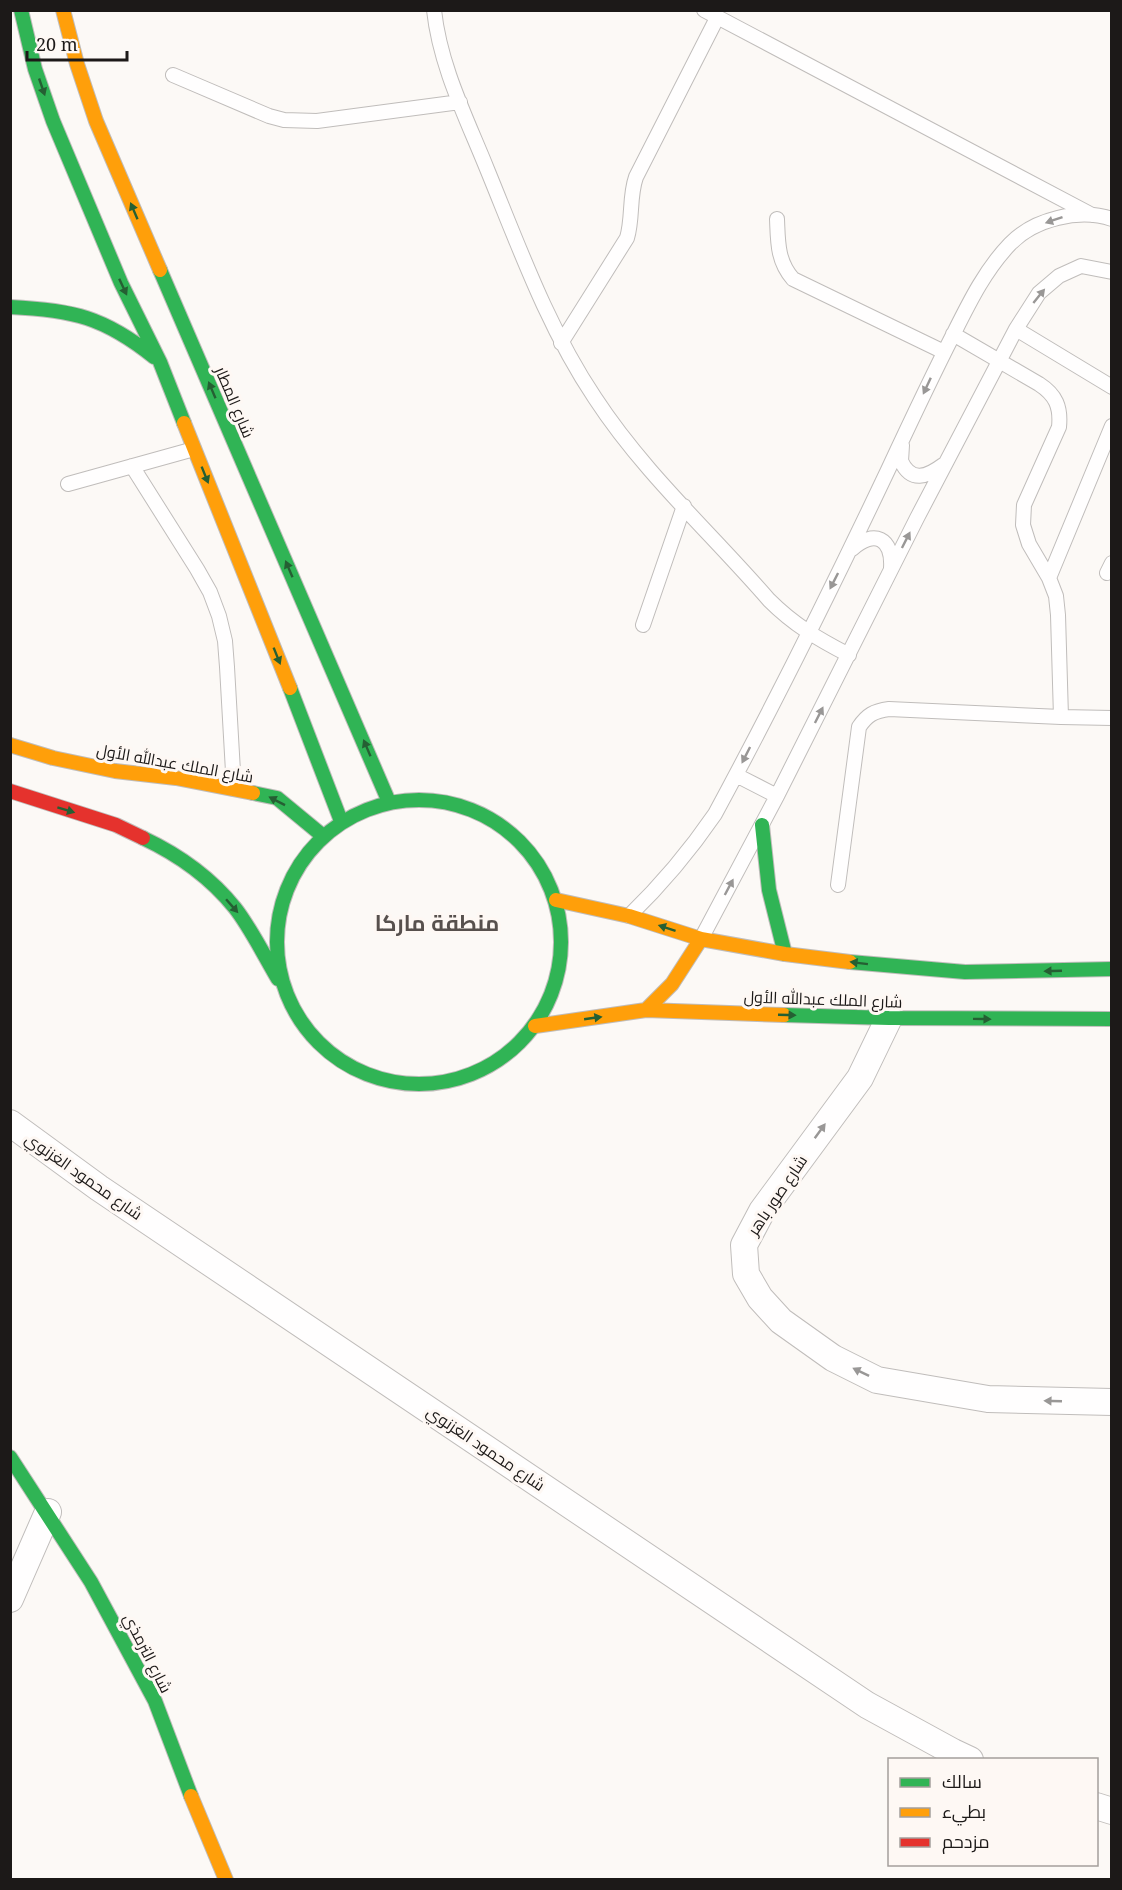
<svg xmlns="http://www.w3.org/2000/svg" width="1122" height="1890" viewBox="0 0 1122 1890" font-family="'Noto Serif',Cairo,serif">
  <rect width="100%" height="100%" fill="#fcf9f6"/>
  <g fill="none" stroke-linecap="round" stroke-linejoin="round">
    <defs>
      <path id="lane" d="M434,10c6,56 32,107 53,159 32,78 61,159 108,229 49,75 116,135 174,202 25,25 49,39 80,55
        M704,10l388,205
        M173,75l96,41 15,4 33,1 143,-19
        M777,219c1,22 0,42 16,60l151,73
        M1016,329l96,58
        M953,334l86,50c17,11 22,23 20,43l-35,78 -1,20 6,19 20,34 7,18 2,19 3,102
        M561,343l66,-105c6,-20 2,-41 9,-61l81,-159
        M902,445l-1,16c10,22 26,16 42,4
        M132,466l65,103 13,23 9,24 6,25 2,26 7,122
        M68,484l126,-35
        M852,549c22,-20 41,-11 39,19
        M1107,573l5,-10
        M1049,578l63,-152
        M643,625l41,-119
        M736,775l41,21
        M838,885l21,-158c8,-12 15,-16 30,-18l172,8 51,1
        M629,916c33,-32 60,-64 86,-102 61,-113 118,-228 173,-344 21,-45 42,-90 65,-135 16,-32 32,-65 57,-91 24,-25 69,-36 102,-25
        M701,939l76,-143 140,-278 99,-189 23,-36 20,-17 22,-10 31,6"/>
      <path id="street" d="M889,1018l-29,60 -98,133 -18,34 2,29 14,24 21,23 52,37 44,22 111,19 124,3
        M10,1123l89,65 768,517 86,47 17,8
        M10,1599l38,-87
        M1096,1806l16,5"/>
      <path id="fast" d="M21,10l14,59 18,52 68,162 39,79 24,61
        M160,270l229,532
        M10,307c63,3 94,10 144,50
        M290,688l51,133
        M253,793l24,5 46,38
        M277 942a142 142 0 1 1 284 0a142 142 0 1 1-284 0Z
        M762,825l7,65 16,64
        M143,838c34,16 68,40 92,70 15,19 30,49 43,71
        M850,962l115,10 147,-3
        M784,1015l105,3 223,1
        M10,1457l81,125 64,119 36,95"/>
      <path id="slow" d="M63,10l14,54 19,57 64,149
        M184,423l106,265
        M10,745l43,13 62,13 61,7 77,15
        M556,900l73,16 72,23 84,15 65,8
        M646,1010l26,-26 29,-45
        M535,1026l111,-16 138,5
        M191,1796l35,84"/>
      <path id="jam" d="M10,791l106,34 27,13"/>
    </defs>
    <use href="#lane" stroke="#c0bdbb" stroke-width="16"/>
    <use href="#street" stroke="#c0bdbb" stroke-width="28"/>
    <use href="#fast" stroke="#c0bdbb" stroke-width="16"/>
    <use href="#slow" stroke="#c0bdbb" stroke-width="16"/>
    <use href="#jam" stroke="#c0bdbb" stroke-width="16"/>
    <use href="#lane" stroke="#fffefe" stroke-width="14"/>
    <use href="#street" stroke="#fffefe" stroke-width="26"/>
    <use href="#fast" stroke="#30b455" stroke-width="14"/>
    <use href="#slow" stroke="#ff9f0a" stroke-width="14"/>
    <use href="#jam" stroke="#e5322d" stroke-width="14"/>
  </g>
  <defs><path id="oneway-solid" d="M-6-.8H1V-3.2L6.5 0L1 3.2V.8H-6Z" transform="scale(1.5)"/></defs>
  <g fill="#255f33">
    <use href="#oneway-solid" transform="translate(42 87) rotate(71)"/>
    <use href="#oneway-solid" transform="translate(134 211) rotate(-113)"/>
    <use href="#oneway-solid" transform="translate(123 287) rotate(65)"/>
    <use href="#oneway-solid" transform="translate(212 390) rotate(-113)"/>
    <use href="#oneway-solid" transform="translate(205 475) rotate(68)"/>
    <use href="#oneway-solid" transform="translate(289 569) rotate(-113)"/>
    <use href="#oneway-solid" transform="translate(277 656) rotate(68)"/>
    <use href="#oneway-solid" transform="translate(367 748) rotate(-113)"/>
    <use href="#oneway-solid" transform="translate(277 801) rotate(-153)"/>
    <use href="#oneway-solid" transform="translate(66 810) rotate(17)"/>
    <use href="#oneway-solid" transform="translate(232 906) rotate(49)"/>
    <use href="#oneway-solid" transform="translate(667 928) rotate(-162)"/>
    <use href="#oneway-solid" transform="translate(859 963) rotate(-173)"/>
    <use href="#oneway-solid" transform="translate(1053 971) rotate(178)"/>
    <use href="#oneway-solid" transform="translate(787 1015) rotate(2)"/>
    <use href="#oneway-solid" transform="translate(593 1018) rotate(-8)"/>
    <use href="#oneway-solid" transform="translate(982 1019) rotate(1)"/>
  </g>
  <g fill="#999796">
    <use href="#oneway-solid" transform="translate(1054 220) rotate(161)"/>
    <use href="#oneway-solid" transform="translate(1039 296) rotate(-51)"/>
    <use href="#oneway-solid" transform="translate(927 386) rotate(115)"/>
    <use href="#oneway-solid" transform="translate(906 540) rotate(-63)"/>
    <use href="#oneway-solid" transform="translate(834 581) rotate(117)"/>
    <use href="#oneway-solid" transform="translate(819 715) rotate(-63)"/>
    <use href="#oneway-solid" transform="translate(746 755) rotate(117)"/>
    <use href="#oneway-solid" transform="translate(729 887) rotate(-62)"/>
    <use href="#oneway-solid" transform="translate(820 1131) rotate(-54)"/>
    <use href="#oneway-solid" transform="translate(861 1372) rotate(-154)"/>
    <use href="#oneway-solid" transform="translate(1053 1401) rotate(-178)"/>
  </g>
  <g text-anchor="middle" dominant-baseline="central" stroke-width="6" stroke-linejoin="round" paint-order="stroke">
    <g font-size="16" fill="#1c1918" stroke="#fef8f4">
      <text transform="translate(235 402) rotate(67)">شارع المطار</text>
      <text transform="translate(175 763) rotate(10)">شارع الملك عبدالله الأول</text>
      <text transform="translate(823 999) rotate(2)">شارع الملك عبدالله الأول</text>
      <text transform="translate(84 1176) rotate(35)">شارع محمود الغزنوي</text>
      <text transform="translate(777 1195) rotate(-56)">شارع صور باهر</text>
      <text transform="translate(486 1448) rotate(34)">شارع محمود الغزنوي</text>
      <text transform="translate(148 1653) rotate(63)">شارع الترمذي</text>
    </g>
    <g font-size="22" font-weight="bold" fill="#57504d" stroke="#fef8f4">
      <text x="437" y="922">منطقة ماركا</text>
    </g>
  </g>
  <rect width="1122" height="1890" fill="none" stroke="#1c1918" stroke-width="24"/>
  <rect x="888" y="1758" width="210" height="108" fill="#fef8f4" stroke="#a49f9c" stroke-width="1.5"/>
  <rect x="900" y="1778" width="30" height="9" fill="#30b455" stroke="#a49f9c" stroke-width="1.5"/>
  <text x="942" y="1788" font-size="18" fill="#1c1918">سالك</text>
  <rect x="900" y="1808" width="30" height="9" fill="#ff9f0a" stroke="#a49f9c" stroke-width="1.5"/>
  <text x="942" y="1818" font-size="18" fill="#1c1918">بطيء</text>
  <rect x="900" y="1838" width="30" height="9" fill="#e5322d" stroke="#a49f9c" stroke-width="1.5"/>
  <text x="942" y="1848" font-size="18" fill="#1c1918">مزدحم</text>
  <path d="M27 51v9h100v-9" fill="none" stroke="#1c1918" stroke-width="3"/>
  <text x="36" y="51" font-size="18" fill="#1c1918" stroke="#fef8f4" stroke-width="4.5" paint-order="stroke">20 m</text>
</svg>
